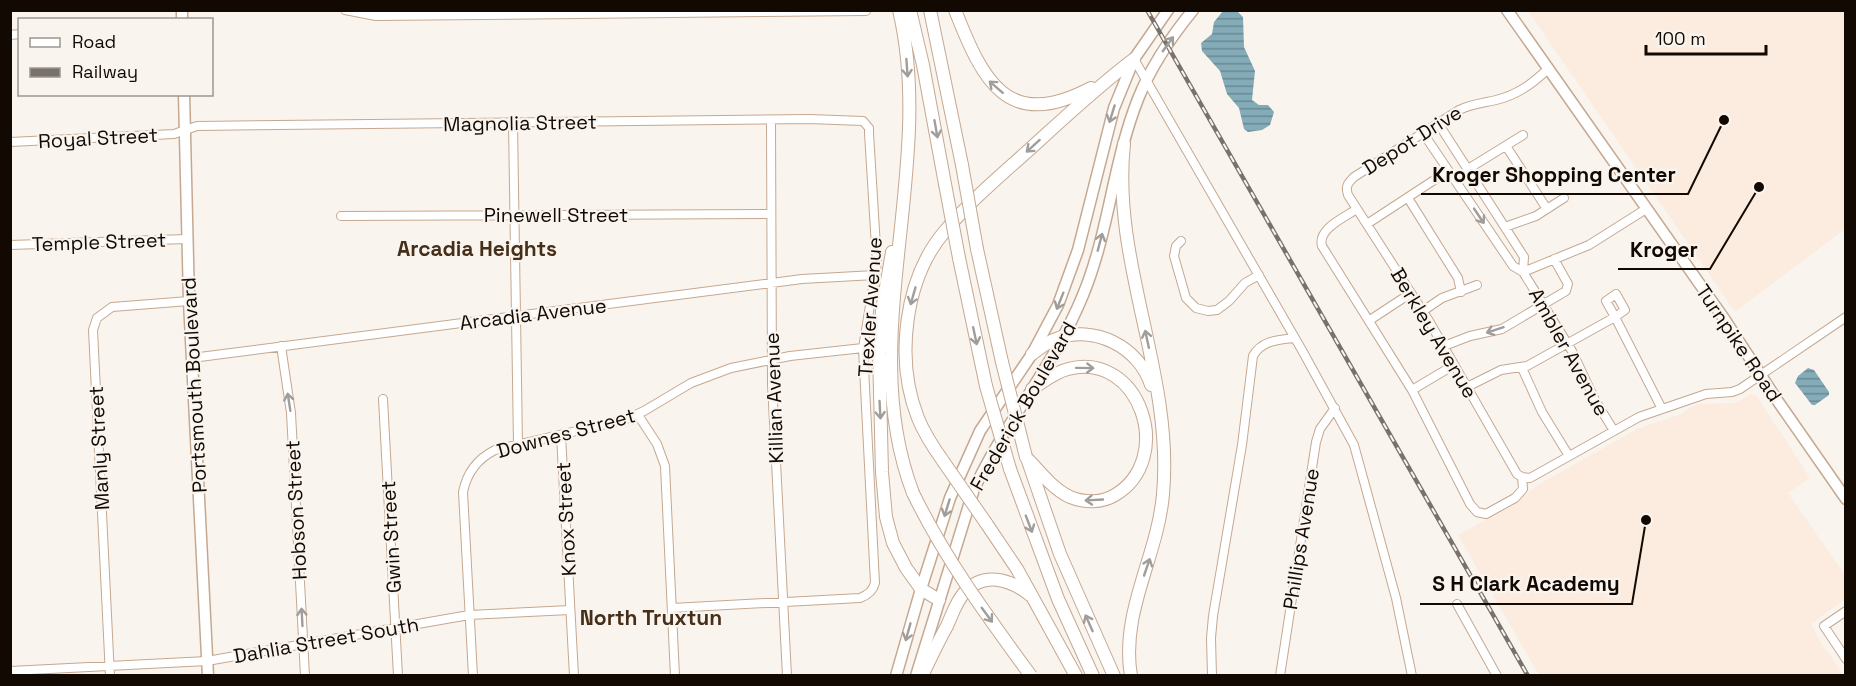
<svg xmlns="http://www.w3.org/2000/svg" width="1856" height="686" viewBox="0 0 1856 686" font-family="'Space Grotesk',sans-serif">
  <defs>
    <pattern id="water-rules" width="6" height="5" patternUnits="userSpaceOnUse" patternTransform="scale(1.5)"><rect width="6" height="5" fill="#83abb8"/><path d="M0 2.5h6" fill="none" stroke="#6a8993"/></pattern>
  </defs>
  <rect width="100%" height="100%" fill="#faf4ef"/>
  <path fill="#fbecdf" d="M1528,11h317v218l-110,83z
    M1751,394l6,2 53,82 -22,15 57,82v24l-34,25 10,19 23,32h-305l-81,-140 57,-31 21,-18 101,-57 44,-15 16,-10 38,-1z"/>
  <path fill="url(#water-rules)" d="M1223,11h14l6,6 1,30 11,24 -3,29 7,5h9l6,7 -4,13 -8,5 -14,2 -4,-3 -5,-21 -12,-14 -7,-23 -18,-20 -1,-8 11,-9 2,-12z
    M1808,368l6,2 15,22v3l-14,10h-3l-17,-22 3,-7z"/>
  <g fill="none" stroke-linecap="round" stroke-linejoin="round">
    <defs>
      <path id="minor" d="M345,10l31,6 490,-5
        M10,35l10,-1
        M1134,59l169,293 51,93 42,153 16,78
        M771,120l1,264 15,292
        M513,123l5,322
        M1423,133l90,133 10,6 1,-15 -86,-134
        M10,142l164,-8 23,-8 612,-7 54,2 6,7v5l8,130 -14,85 12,235c-2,8 -7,12 -15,15l-188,10
        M1506,146l41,63
        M1468,169l55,-34
        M1408,198l50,80 3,14
        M1357,209c-12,8 -40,20 -35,37l90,144 58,114 7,8 9,2 29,-16 8,-9 -1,-12
        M341,216l429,-2
        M1367,224l81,-53
        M1505,227l31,-11 28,-18
        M1181,241l-5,5 -2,10 12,42 10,10 12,3 9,-1 12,-9 16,-18 14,-8
        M10,245l177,-6
        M1616,294l9,16 -10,7 -9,-16z
        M1423,311l19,-13 35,-13
        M1370,320l41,-27
        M281,346l10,67 14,263
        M1444,346l26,-10 32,-7 64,-38 2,-7 -14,-25
        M192,358l610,-79 73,-4
        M1522,368l20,44 27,44
        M1467,387l34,-17 26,-4 88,-49 47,92
        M1412,390l42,-25
        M383,399l15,277
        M638,415l19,29 8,22 10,210
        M1614,431l-19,-31 -23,-49 -49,-79 66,-27 57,-36
        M561,435l13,241
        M1522,477l-5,-3 -88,-153 -81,-126c-3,-9 0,-12 6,-18l105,-67c12,-6 24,-7 37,-10 21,-5 36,-16 52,-31
        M1522,477l8,1 109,-61 67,-23 26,-2 8,-3 106,-72
        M1457,604l40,72
        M1846,611l-22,15 22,33
        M10,671l197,-10 262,-46 101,-5
        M110,676l-17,-346 4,-12 15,-11 77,-6
        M473,676l-10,-184c4,-20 14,-33 32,-42l129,-30 20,-9 47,-28 40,-15 59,-12 73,-8
        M1212,676l-1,-38 2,-22 29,-171 11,-89c9,-16 26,-16 41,-18
        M1280,676l36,-234 4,-13 15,-21"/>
      <path id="major" d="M182,10v10
        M1507,10l218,310 52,80 69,99
        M184,94l5,207 19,375
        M896,676l25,-87 29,-91 30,-67 52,-77 26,-49 20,-55 36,-142 20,-49 34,-49
        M916,676l58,-187c32,-68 81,-125 109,-194 26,-63 30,-133 55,-196 13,-33 33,-62 55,-89"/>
      <path id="highway" d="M899,10c38,159 -45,330 14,483
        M910,10l13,55 22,119
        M930,10l32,155
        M955,10c28,71 52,122 136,78
        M1124,144c-13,118 50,231 39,350 -5,62 -43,118 -32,182
        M977,249l25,113
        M892,252l-10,58 -3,42 3,120 4,45 7,26 13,25 15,21 18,11
        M959,258l27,128
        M1032,354c8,-6 15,-12 24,-15 38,-15 83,8 95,46
        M1026,457c13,14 27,32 44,40 15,6 32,6 45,-2 61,-36 25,-145 -47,-126 -13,3 -25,13 -36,20
        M943,461c-10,-14 -19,-28 -25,-43 -23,-58 -14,-139 27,-187 25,-30 56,-56 85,-82 34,-31 67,-62 104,-90
        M1028,461l32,93 54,122
        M1010,469l48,130 35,77
        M986,523l31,46 59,107
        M922,676c8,-17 16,-34 25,-50 5,-11 9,-24 17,-33 19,-22 46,-14 66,2"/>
    </defs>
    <use href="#minor" stroke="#c5a890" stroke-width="10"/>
    <use href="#major" stroke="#c5a890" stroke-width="13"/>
    <use href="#highway" stroke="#c5a890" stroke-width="14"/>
    <use href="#minor" stroke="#fff" stroke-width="8"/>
    <use href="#major" stroke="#fff" stroke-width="10"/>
    <use href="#highway" stroke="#fff" stroke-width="12"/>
    <defs>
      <path id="rail" d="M1147,10l381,666"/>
    </defs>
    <use href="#rail" stroke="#79726c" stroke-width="4.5"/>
    <use href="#rail" stroke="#faf4ef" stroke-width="2" stroke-dasharray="7" stroke-linecap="butt"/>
    <defs>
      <path id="highway-bridge" d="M962,165l15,84
        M945,184l14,74
        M1002,362l24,95
        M986,386l24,83
        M943,461l43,62
        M913,493c32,66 75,124 118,183"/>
    </defs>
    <use href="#highway-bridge" stroke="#c5a890" stroke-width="14" stroke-linecap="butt"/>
    <use href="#highway-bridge" stroke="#fff" stroke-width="12"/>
  </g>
  <defs><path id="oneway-shaft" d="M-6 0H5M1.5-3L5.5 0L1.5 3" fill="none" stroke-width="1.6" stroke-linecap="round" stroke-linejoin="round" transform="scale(1.5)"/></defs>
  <g stroke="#a09d9a">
    <use href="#oneway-shaft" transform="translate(1168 44) rotate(-54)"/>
    <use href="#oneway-shaft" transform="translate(907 68) rotate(86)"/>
    <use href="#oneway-shaft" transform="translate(996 87) rotate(-139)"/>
    <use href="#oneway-shaft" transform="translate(1112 114) rotate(107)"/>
    <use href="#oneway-shaft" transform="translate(936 129) rotate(80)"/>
    <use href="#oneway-shaft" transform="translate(1033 146) rotate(138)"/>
    <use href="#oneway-shaft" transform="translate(1479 216) rotate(56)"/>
    <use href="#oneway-shaft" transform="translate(1100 242) rotate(-75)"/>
    <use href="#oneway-shaft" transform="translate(913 296) rotate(106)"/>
    <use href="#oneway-shaft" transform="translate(1060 301) rotate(112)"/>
    <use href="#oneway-shaft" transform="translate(1495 330) rotate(162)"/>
    <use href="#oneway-shaft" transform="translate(975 336) rotate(78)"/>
    <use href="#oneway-shaft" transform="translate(1147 339) rotate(-102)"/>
    <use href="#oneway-shaft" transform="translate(1085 368) rotate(1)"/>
    <use href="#oneway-shaft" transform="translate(289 402) rotate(-99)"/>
    <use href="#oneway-shaft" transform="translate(880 410) rotate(87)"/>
    <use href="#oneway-shaft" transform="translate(1094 500) rotate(177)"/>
    <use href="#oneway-shaft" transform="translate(947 508) rotate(107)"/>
    <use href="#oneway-shaft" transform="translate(1029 524) rotate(69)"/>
    <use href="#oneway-shaft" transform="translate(1147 567) rotate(-71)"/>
    <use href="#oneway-shaft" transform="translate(987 615) rotate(54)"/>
    <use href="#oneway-shaft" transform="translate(302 617) rotate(-93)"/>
    <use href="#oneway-shaft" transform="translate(1089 623) rotate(-114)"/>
    <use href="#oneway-shaft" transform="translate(908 632) rotate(106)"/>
  </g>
  <g text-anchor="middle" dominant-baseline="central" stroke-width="4.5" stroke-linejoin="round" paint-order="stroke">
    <g font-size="20" fill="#120903" stroke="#faf4ef">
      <text transform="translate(520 123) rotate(-1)">Magnolia Street</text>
      <text transform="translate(98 138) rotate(-3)">Royal Street</text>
      <text transform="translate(1412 140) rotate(-32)">Depot Drive</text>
      <text x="556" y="215">Pinewell Street</text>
      <text transform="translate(99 242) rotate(-2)">Temple Street</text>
      <text transform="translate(870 307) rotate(-86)">Trexler Avenue</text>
      <text transform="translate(533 314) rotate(-7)">Arcadia Avenue</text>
      <text transform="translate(1434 333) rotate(59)">Berkley Avenue</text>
      <text transform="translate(1739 343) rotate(56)">Turnpike Road</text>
      <text transform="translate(1569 352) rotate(61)">Ambler Avenue</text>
      <text transform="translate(194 385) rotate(-93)">Portsmouth Boulevard</text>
      <text transform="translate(774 398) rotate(-92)">Killian Avenue</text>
      <text transform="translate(1023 406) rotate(-60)">Frederick Boulevard</text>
      <text transform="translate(566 433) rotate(-15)">Downes Street</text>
      <text transform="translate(99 448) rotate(-93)">Manly Street</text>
      <text transform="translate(296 510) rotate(-93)">Hobson Street</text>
      <text transform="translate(566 519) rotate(-93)">Knox Street</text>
      <text transform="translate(391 537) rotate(-93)">Gwin Street</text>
      <text transform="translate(1301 539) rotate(-81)">Phillips Avenue</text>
      <text transform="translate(326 640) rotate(-10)">Dahlia Street South</text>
    </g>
    <g font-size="21" font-weight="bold" fill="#462f19" stroke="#faf4ef">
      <text x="477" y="248">Arcadia Heights</text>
      <text x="651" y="617">North Truxtun</text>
    </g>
  </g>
  <path fill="none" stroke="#120903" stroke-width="2" d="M1724 120L1688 194H1421M1759 187L1710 269H1618M1646 520L1632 604H1420"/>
  <g fill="#120903" stroke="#faf4ef" stroke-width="2">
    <circle cx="1724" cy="120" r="6"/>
    <circle cx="1759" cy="187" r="6"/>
    <circle cx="1646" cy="520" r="6"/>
  </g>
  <g font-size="21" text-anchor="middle" font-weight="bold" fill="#120903" stroke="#faf4ef" stroke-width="4.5" stroke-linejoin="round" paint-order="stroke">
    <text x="1554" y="182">Kroger Shopping Center</text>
    <text x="1664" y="257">Kroger</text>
    <text x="1526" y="591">S H Clark Academy</text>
  </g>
  <rect width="1856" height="686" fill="none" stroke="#120903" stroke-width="24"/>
  <rect x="18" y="18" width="195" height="78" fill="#faf4ef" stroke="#9d9691" stroke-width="1.5"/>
  <rect x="30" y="38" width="30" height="9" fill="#ffffff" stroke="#9d9691" stroke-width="1.5"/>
  <text x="72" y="48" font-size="18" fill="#120903">Road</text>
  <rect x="30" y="68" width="30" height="9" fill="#79726c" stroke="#9d9691" stroke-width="1.5"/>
  <text x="72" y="78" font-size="18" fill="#120903">Railway</text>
  <path d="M1646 45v9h120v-9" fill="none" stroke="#120903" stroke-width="3"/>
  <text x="1655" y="45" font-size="18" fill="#120903" stroke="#faf4ef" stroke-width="4.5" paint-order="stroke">100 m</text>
</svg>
